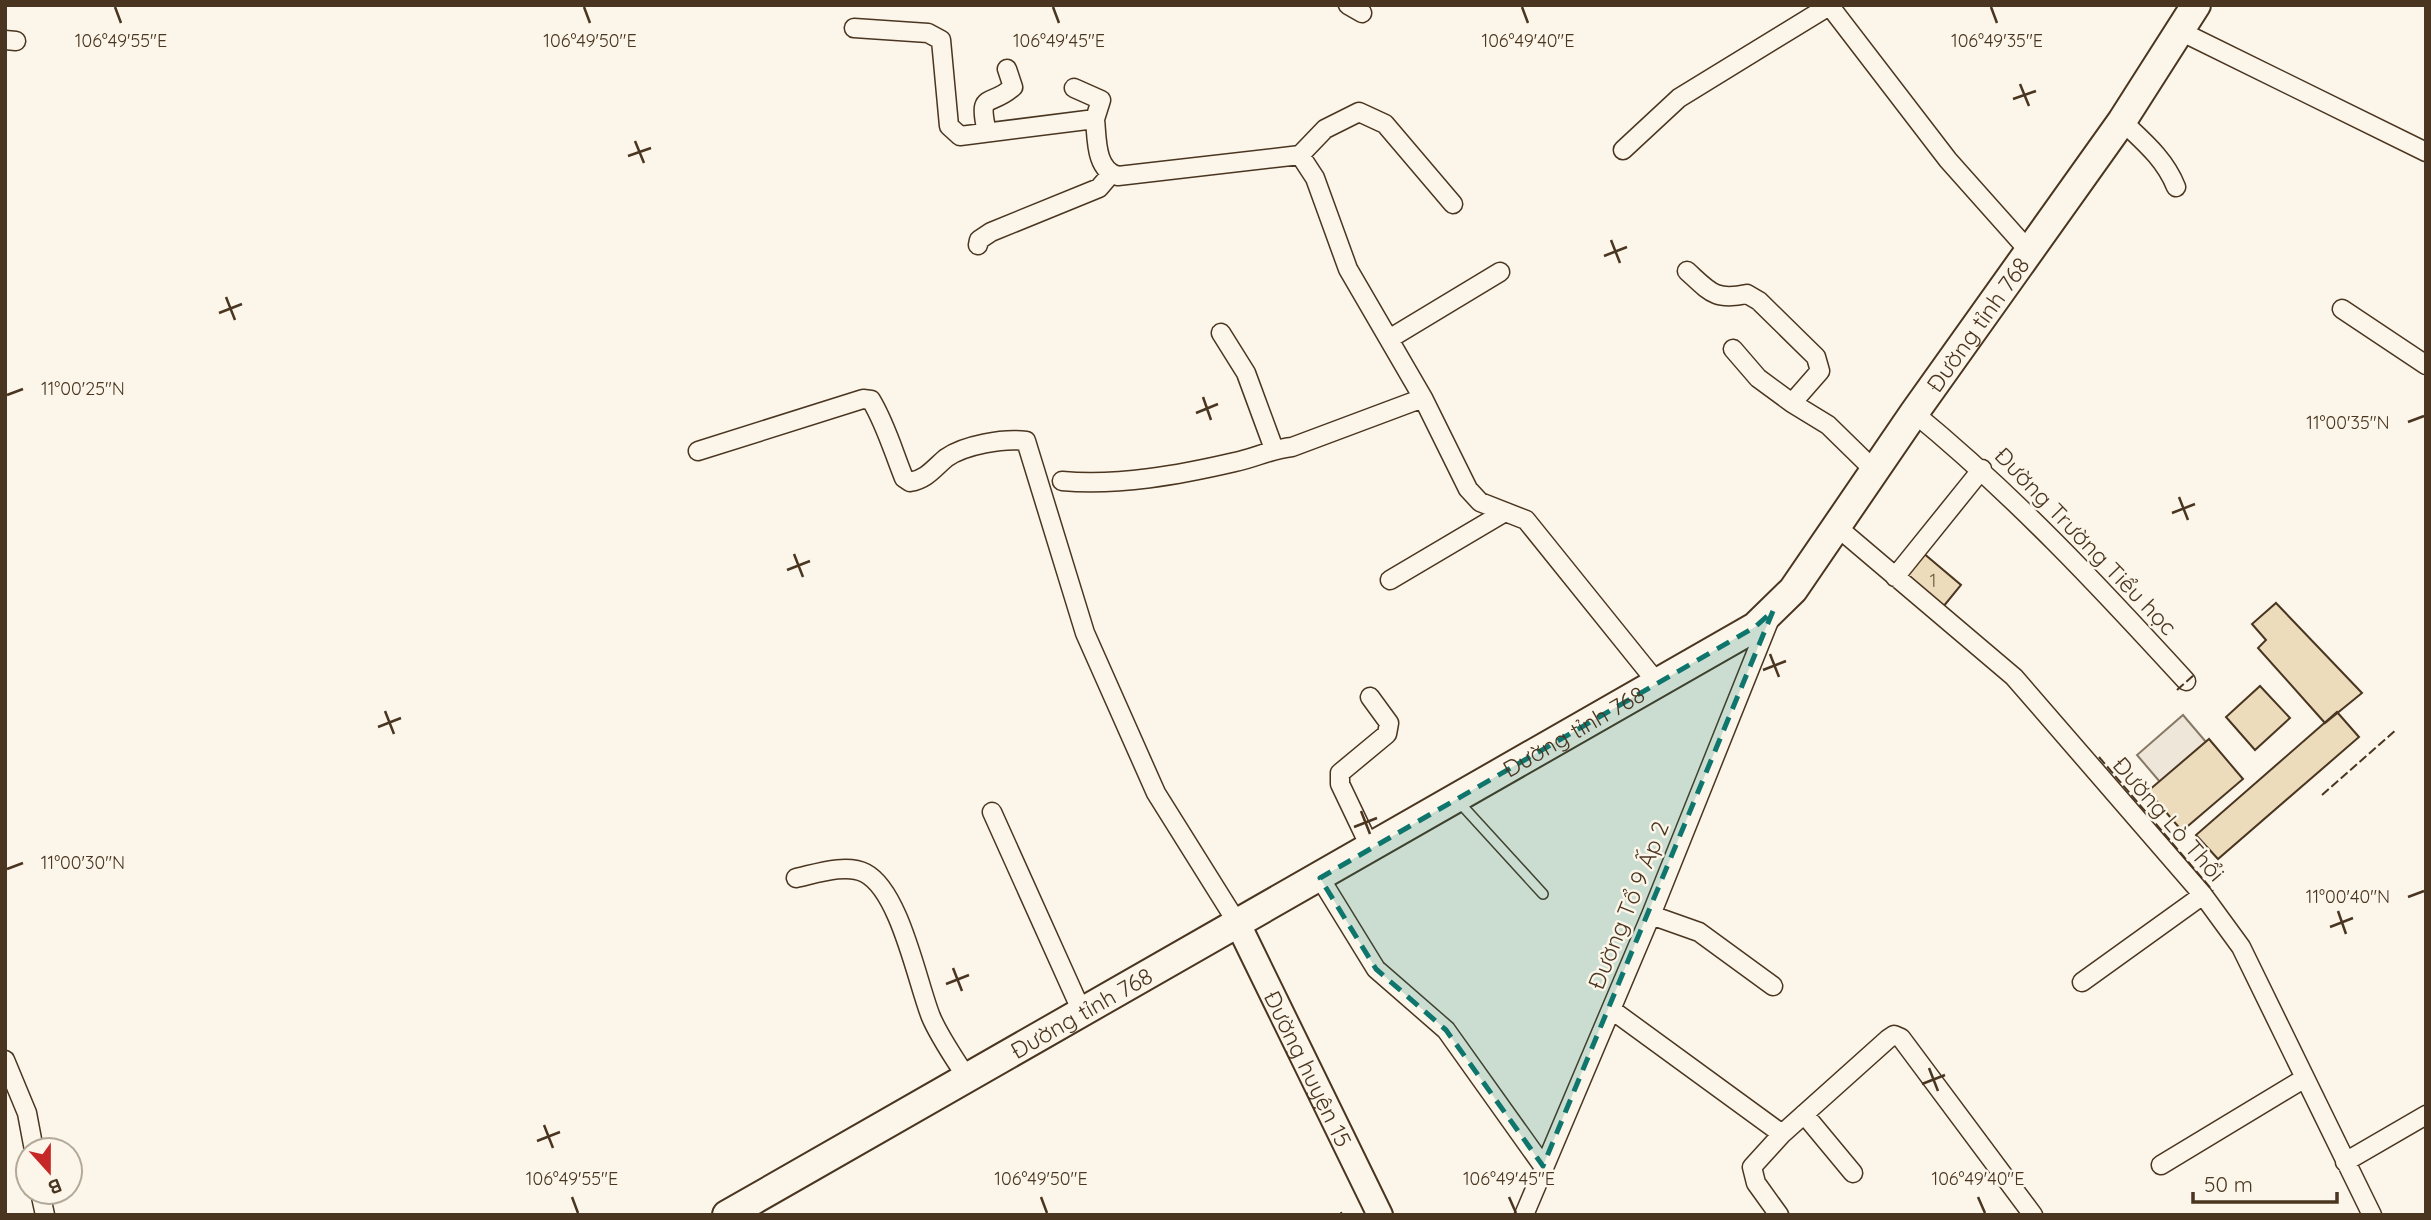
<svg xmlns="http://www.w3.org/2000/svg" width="2431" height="1220" viewBox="0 0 2431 1220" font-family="Quicksand,sans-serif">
  <rect width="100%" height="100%" fill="#fbf6e9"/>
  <path fill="#ede6d9" stroke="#887966" stroke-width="2" d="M2183,715l23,27 -46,40 -23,-27z"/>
  <path fill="#ecdcbc" stroke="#4a3520" stroke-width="2" d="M1922,552l39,33 -18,22 -39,-32z
    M2276,603l86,90 -37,30 -67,-75 8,-8 -14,-16z
    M2260,686l30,32 -35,32 -29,-33z
    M2337,712l22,25 -141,122 -22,-24z
    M2209,739l34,40 -61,52 -34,-40z"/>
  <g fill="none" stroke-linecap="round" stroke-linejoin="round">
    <defs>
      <path id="lane" d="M1458,801l85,93"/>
      <path id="street" d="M1348,5l14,8
        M1829,5l119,155 81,91
        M854,28l74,5 13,7 8,86 11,10 135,-17c2,19 0,51 23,57l182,-21 15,23 33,91 75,129
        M2180,31l246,121
        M5,40l11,1
        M1074,88l27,12 -6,19
        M2122,121c21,20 43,38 54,66
        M987,132c-10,-42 3,-24 26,-45l-6,-18
        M1623,150l56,-52 150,-92
        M1300,155l25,-26 34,-17 26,12 68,80
        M978,245l1,-5 12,-8 108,-44 12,-14
        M1687,271c23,21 28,30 60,23l12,7 57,56 4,14 -28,32 36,22 46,45
        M2342,309l84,56
        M1221,333l25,40 28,76
        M1389,339l111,-67
        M1733,349l25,29 34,25
        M1914,413c100,82 185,173 272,268
        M698,451l165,-52 8,1c15,25 22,51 33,78l6,4c17,-3 24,-14 36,-24 18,-13 58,-20 80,-17l59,192 71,160 82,131
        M1062,481c57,5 117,-6 173,-19 20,-4 36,-13 57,-15l131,-49 45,91 12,13 46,18 133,165
        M1836,526l178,151 189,218 38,52 131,268
        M1895,577l87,-108
        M1390,580l115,-68
        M1370,697l19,26 -2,11 -47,39v11l31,65
        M992,812l90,200
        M796,878c19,-4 50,-15 69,-5 35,18 52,109 66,144 9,21 24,42 36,61
        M1320,878l56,91 70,61 97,136
        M1651,915l48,17 74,54
        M2082,982l121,-87
        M1612,1010l170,124 106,-95 6,-4 7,3 132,177
        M5,1060l22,53 7,37
        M1804,1114l49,59
        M2345,1162l81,-47
        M2161,1165l144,-87
        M40,1192l5,23
        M1524,1215l127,-300 120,-299
        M1779,1215l-23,-32 -4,-16 30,-33"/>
      <g id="secondary">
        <path id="s1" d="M1238,924l142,291"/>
      </g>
      <g id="primary">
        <path id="s2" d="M727,1215l1028,-588 38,-37 121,-177 208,-292 74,-116"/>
      </g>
    </defs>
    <use href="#lane" stroke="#4a3520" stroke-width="12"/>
    <use href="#street" stroke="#4a3520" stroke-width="21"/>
    <use href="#secondary" stroke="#4a3520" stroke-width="28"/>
    <use href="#primary" stroke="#4a3520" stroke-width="32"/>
    <use href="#lane" stroke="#fbf6e9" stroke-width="9"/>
    <use href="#street" stroke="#fbf6e9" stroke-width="18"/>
    <use href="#secondary" stroke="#fbf6e9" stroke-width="24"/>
    <use href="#primary" stroke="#fbf6e9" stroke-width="28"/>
    <path stroke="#4a3520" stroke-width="2" stroke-dasharray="9 3.5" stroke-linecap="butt" d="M2177,690l18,-16
      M2099,757l114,134
      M2322,795l75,-66
      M1341,1212l1,3"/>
  </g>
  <path fill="#0f766e" fill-opacity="0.2" stroke="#0f766e" stroke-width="5" stroke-dasharray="14 9" stroke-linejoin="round" d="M1773,611l-230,555 -97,-136 -70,-61 -56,-91 435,-251z"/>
  <path fill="none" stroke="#4a3520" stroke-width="2.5" d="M115,7l6,16M584,7l6,16M1053,7l6,16M1522,7l6,16M1991,7l6,16M2020,84l9,22M2013,99l23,-8M635,141l9,22M628,156l23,-8M1611,240l9,23M1604,256l23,-9M226,297l9,23M219,313l23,-9M7,395l16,-6M1203,397l8,23M1196,413l22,-9M2408,422l16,-6M2179,497l9,23M2172,513l23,-9M794,554l9,23M787,570l23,-9M1770,654l9,23M1763,670l23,-9M385,711l9,23M378,727l23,-9M1361,811l9,23M1354,827l23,-9M7,869l16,-6M2408,897l16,-6M2338,911l8,23M2330,927l23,-9M953,968l9,23M946,984l23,-9M1929,1068l9,23M1922,1084l23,-9M544,1125l9,23M537,1141l23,-9M572,1197l6,16M1041,1197l6,16M1509,1197l7,16M1978,1197l7,16"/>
  <g text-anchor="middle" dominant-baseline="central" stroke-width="5" stroke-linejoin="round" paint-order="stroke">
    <g font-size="19" fill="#725f47">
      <text x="1933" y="580">1</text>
    </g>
    <g font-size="23" fill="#4a3520" stroke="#fbf6e9">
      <text stroke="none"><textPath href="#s2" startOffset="1561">Đường tỉnh 768</textPath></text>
      <text transform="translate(2086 541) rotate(46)">Đường Trường Tiểu học</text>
      <text stroke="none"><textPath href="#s2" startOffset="975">Đường tỉnh 768</textPath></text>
      <text transform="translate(2169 819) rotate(49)">Đường Lò Thổi</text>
      <text transform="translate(1628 905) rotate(-68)">Đường Tổ 9 Ấp 2</text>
      <text stroke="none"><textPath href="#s2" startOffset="408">Đường tỉnh 768</textPath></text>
      <text stroke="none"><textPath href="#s1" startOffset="161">Đường huyện 15</textPath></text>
    </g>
  </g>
  <g font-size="18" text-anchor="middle" fill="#4a3520" stroke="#fbf6e9" stroke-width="5" stroke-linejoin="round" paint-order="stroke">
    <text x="121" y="47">106°49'55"E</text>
    <text x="590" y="47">106°49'50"E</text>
    <text x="1059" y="47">106°49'45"E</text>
    <text x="1528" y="47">106°49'40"E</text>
    <text x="1997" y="47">106°49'35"E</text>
    <text x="83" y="395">11°00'25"N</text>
    <text x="2348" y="429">11°00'35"N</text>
    <text x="83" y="869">11°00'30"N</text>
    <text x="2348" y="903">11°00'40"N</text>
    <text x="572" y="1185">106°49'55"E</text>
    <text x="1041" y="1185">106°49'50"E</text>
    <text x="1509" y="1185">106°49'45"E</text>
    <text x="1978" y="1185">106°49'40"E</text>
  </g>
  <rect width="2431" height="1220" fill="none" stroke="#4a3520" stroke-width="14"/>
  <g transform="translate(49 1171) rotate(159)"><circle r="33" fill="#fbf6e9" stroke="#b4a999" stroke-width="2"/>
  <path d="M0-5L12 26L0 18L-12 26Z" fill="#c62828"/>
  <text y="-10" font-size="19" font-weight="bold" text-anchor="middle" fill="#4a3520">B</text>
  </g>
  <path d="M2193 1192v10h144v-10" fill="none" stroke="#4a3520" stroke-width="3.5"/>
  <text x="2204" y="1192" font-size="21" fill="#4a3520" stroke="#fbf6e9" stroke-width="5" paint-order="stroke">50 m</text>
</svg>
